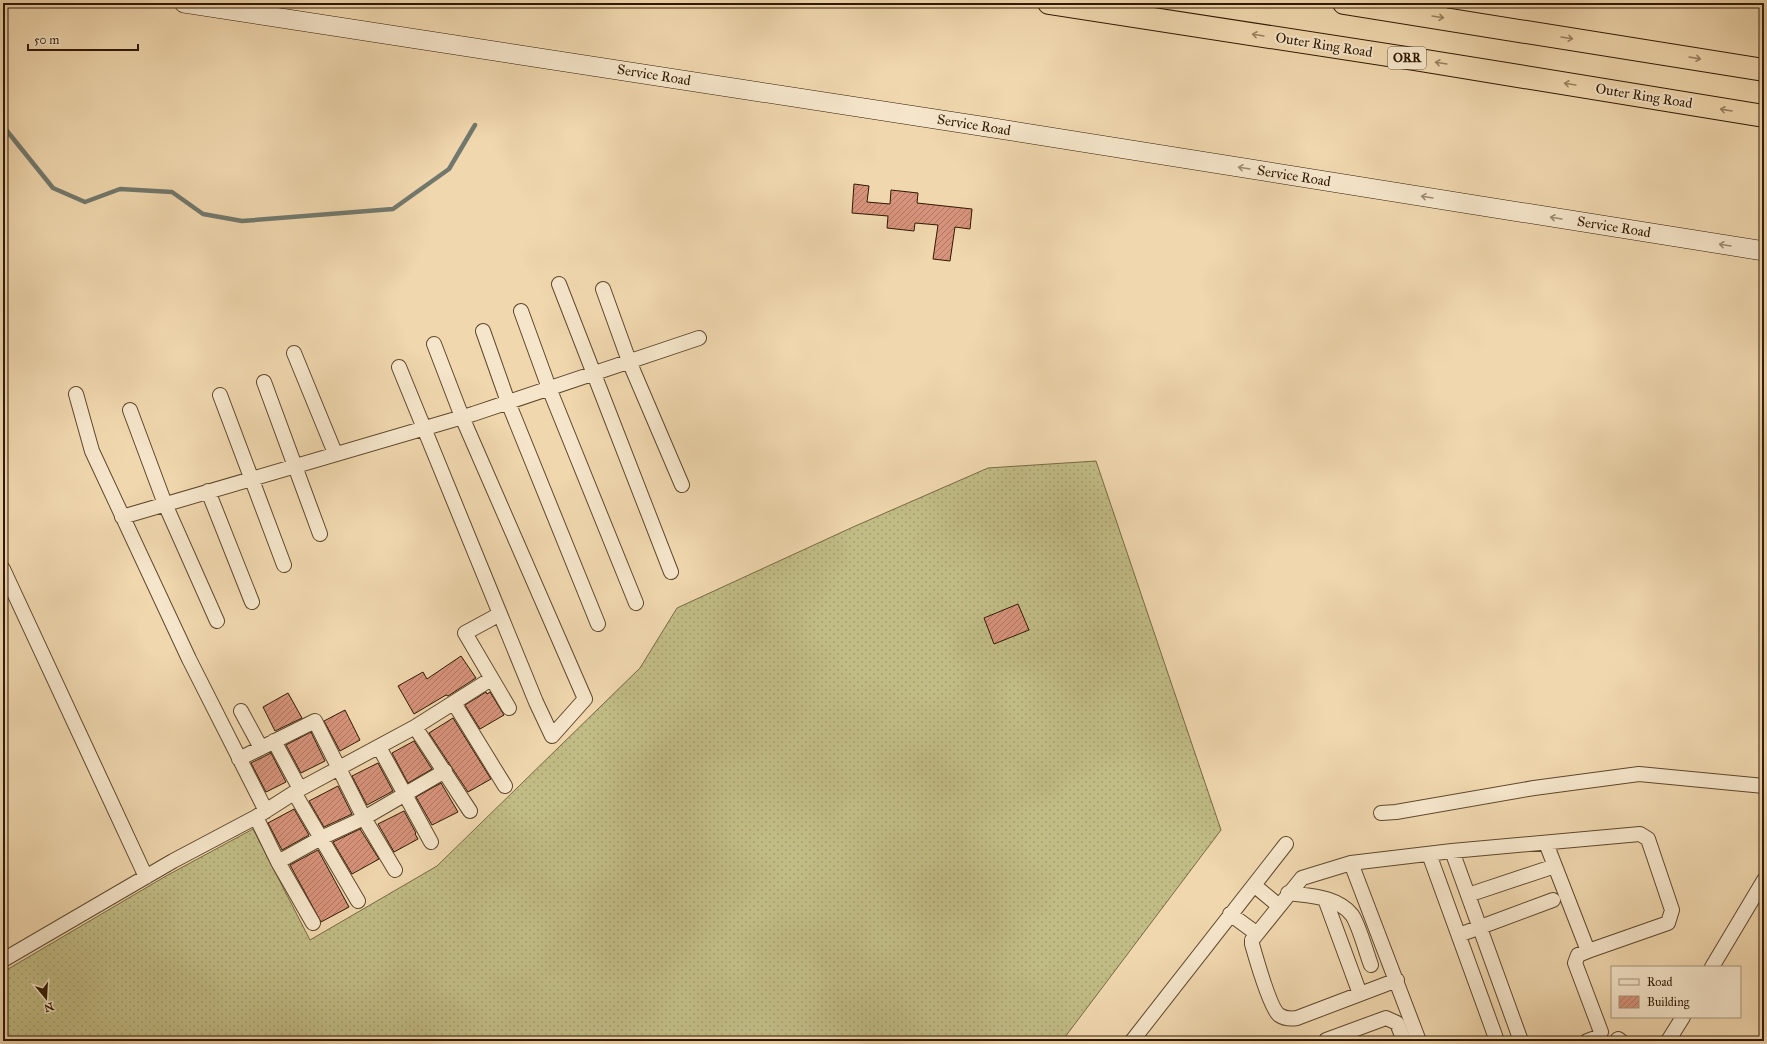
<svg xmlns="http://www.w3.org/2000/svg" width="1767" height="1044" viewBox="0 0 1767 1044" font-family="'IM FELL Great Primer',serif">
  <defs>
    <pattern id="grass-dots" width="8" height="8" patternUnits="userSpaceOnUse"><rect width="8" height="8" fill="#c1bc85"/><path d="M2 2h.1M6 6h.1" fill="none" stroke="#a6a171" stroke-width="1.8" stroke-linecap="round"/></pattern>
    <pattern id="building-hatch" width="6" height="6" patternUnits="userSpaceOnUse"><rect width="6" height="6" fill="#d7937b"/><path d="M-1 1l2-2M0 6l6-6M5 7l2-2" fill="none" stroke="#af7763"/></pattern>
  </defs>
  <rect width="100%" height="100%" fill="#f0d7ae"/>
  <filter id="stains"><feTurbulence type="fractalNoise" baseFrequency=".005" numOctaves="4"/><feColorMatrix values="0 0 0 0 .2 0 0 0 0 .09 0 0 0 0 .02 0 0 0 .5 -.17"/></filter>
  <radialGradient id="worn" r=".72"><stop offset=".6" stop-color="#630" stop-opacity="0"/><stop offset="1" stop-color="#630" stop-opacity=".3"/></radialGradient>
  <path fill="url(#grass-dots)" stroke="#786a44" d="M1096,461l125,369 -159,211h-1059v-69l163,-96 87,-47 57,111 127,-74 203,-198 37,-60 176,-81 135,-59z"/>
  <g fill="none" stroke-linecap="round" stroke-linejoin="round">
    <path stroke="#72786d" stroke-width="4.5" d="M3,126l50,62 32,14 35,-13 52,3 31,22 39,7 151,-12 56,-40 26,-44"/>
  </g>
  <path fill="url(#building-hatch)" stroke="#2f1902" d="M854,184l15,2 -2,16 23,2 1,-14 27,3 -1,10 55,6 -2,20 -15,-2 -5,34 -17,-2 5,-34 -23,-2 -1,8 -27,-3 1,-12 -36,-3z
    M1018,604l11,26 -35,14 -10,-26z
    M461,656l15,22 -28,18 -2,-1 -32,19 -16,-28 25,-14 4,7z
    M486,692l1,2 3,-2 14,23 -24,14 -15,-24z
    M288,693l14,25 -27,13 -12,-24z
    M345,710l15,30 -20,11 -16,-30z
    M453,718l38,61 -23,13 -39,-59z
    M311,732l14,29 -24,12 -15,-28z
    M414,741l18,28 -24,14 -16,-30z
    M271,753l15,29 -20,10 -15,-29z
    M378,763l15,28 -26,14 -15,-29z
    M441,783l17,29 -26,13 -16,-28z
    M338,786l14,28 -28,13 -15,-26z
    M294,809l15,26 -27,15 -14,-27z
    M404,811l12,22 -1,1 3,5 -24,13 -16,-28z
    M360,829l19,30 -27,15 -19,-32z
    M318,850l31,57 -28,15 -31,-57z"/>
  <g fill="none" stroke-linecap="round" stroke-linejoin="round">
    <defs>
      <path id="street" d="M559,284l112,288
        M603,289l26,72 53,124
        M521,311l28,77 87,215
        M483,331l25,71 90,222
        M294,353l41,100
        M399,367l137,335 16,34 33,-37 -123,-282 -28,-73
        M264,382l56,152
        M76,394l16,57 97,208 77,152
        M220,395l64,170
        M130,410l35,94 52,117
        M208,491l44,111
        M122,517l351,-103 226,-76
        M3,569l143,308
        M500,614l-35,19 44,75
        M454,703l51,83
        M241,711l20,37
        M415,727l55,84
        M274,741l26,48
        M379,747l52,95
        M239,759l76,-38 49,97 31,52
        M295,794l63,107
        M1381,813l15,-1 138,-24 105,-14 125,12
        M256,817l22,45 43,-24 43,-20 81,-47
        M1546,843l42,108 -10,4 -3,8 26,69 -3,5 -11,4
        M1452,851l69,190
        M1429,854l68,187
        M278,862l35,61
        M1351,863l68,178
        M1254,885l25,21
        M1288,893c22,3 49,3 64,22 7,10 14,37 19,50
        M1468,895l87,-29
        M1325,899l35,95
        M1230,914l26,19
        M1459,935l94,-35
        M3,960l170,-99 83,-44 44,-28 115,-62 76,-48
        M1712,967l52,-87
        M1397,980l-100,38c-6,1 -12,1 -18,-3 -9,-7 -23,-57 -27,-71v-4l50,-62 49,-15 101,-12 188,-17 8,5 24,71 -4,13 -80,28
        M1618,1039l3,2
        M1326,1040l60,-22 11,5 7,18
        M1132,1041l154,-197
        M1668,1041l15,-24"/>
      <path id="secondary" d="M184,3l803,124 777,124"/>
      <path id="highway" d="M1049,3l371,57 344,56
        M1344,3l420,67"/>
    </defs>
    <use href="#street" stroke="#5f482d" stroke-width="16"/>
    <use href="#secondary" stroke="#2f1902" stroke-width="20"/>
    <use href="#highway" stroke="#2f1902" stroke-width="24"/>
    <use href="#street" stroke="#f5e5ca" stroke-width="14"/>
    <use href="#secondary" stroke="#f5e5ca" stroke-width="19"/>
    <use href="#highway" stroke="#f0d7ae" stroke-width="22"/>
  </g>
  <defs><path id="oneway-shaft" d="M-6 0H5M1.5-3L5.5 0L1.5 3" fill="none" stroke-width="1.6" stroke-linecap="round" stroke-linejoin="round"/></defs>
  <g stroke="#998261">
    <use href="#oneway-shaft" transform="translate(1438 17) rotate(9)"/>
    <use href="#oneway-shaft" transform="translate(1258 35) rotate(-171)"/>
    <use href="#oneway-shaft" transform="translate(1567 38) rotate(9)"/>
    <use href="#oneway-shaft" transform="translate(1695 58) rotate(10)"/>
    <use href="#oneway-shaft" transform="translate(1441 63) rotate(-171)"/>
    <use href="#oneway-shaft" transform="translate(1570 84) rotate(-171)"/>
    <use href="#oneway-shaft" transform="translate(1726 110) rotate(-170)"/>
  </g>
  <g stroke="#9c8970">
    <use href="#oneway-shaft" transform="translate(1244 168) rotate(-171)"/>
    <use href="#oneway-shaft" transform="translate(1427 197) rotate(-171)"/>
    <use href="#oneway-shaft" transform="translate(1556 218) rotate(-171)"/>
    <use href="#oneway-shaft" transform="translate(1725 245) rotate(-171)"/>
  </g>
  <g text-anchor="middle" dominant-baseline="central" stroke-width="4" stroke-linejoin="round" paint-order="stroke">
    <rect fill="#f5e5ca" stroke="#6a563e" stroke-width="1" x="1388" y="47" width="38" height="22" rx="3"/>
    <g font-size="13" font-weight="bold" fill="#2f1902">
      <text x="1407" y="58">ORR</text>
    </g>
    <g font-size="14" fill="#2f1902" stroke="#f5e5ca">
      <text transform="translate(1324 45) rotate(9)">Outer Ring Road</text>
      <text transform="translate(654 75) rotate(9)">Service Road</text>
      <text transform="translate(1644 96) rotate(9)">Outer Ring Road</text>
      <text transform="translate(974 125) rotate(9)">Service Road</text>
      <text transform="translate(1294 176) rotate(9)">Service Road</text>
      <text transform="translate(1614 227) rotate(9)">Service Road</text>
    </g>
  </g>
  <rect width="1767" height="1044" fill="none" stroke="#f0d7ae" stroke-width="16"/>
  <rect x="4" y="4" width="1759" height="1036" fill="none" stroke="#2f1902" stroke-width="2"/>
  <rect x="8" y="8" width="1751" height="1028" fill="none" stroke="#2f1902"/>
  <rect x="1611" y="966" width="130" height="52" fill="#f5e5ca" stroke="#a6937a"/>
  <rect x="1619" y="979" width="20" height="6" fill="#f5e5ca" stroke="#a6937a"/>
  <text x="1647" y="986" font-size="12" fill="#2f1902">Road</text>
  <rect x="1619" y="996" width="20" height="12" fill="url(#building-hatch)" stroke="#a6937a"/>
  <text x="1647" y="1006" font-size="12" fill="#2f1902">Building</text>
  <g transform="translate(46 998) rotate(162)" stroke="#f5e5ca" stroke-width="3" paint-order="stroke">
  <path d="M0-3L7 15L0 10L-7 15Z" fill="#2f1902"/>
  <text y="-6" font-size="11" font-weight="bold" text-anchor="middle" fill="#2f1902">N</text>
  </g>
  <path d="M28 44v6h110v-6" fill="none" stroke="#2f1902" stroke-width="2"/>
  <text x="34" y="44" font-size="12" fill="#2f1902" stroke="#f5e5ca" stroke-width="3" paint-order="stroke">50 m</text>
  <rect width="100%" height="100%" filter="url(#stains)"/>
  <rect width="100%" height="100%" fill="url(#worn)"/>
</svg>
